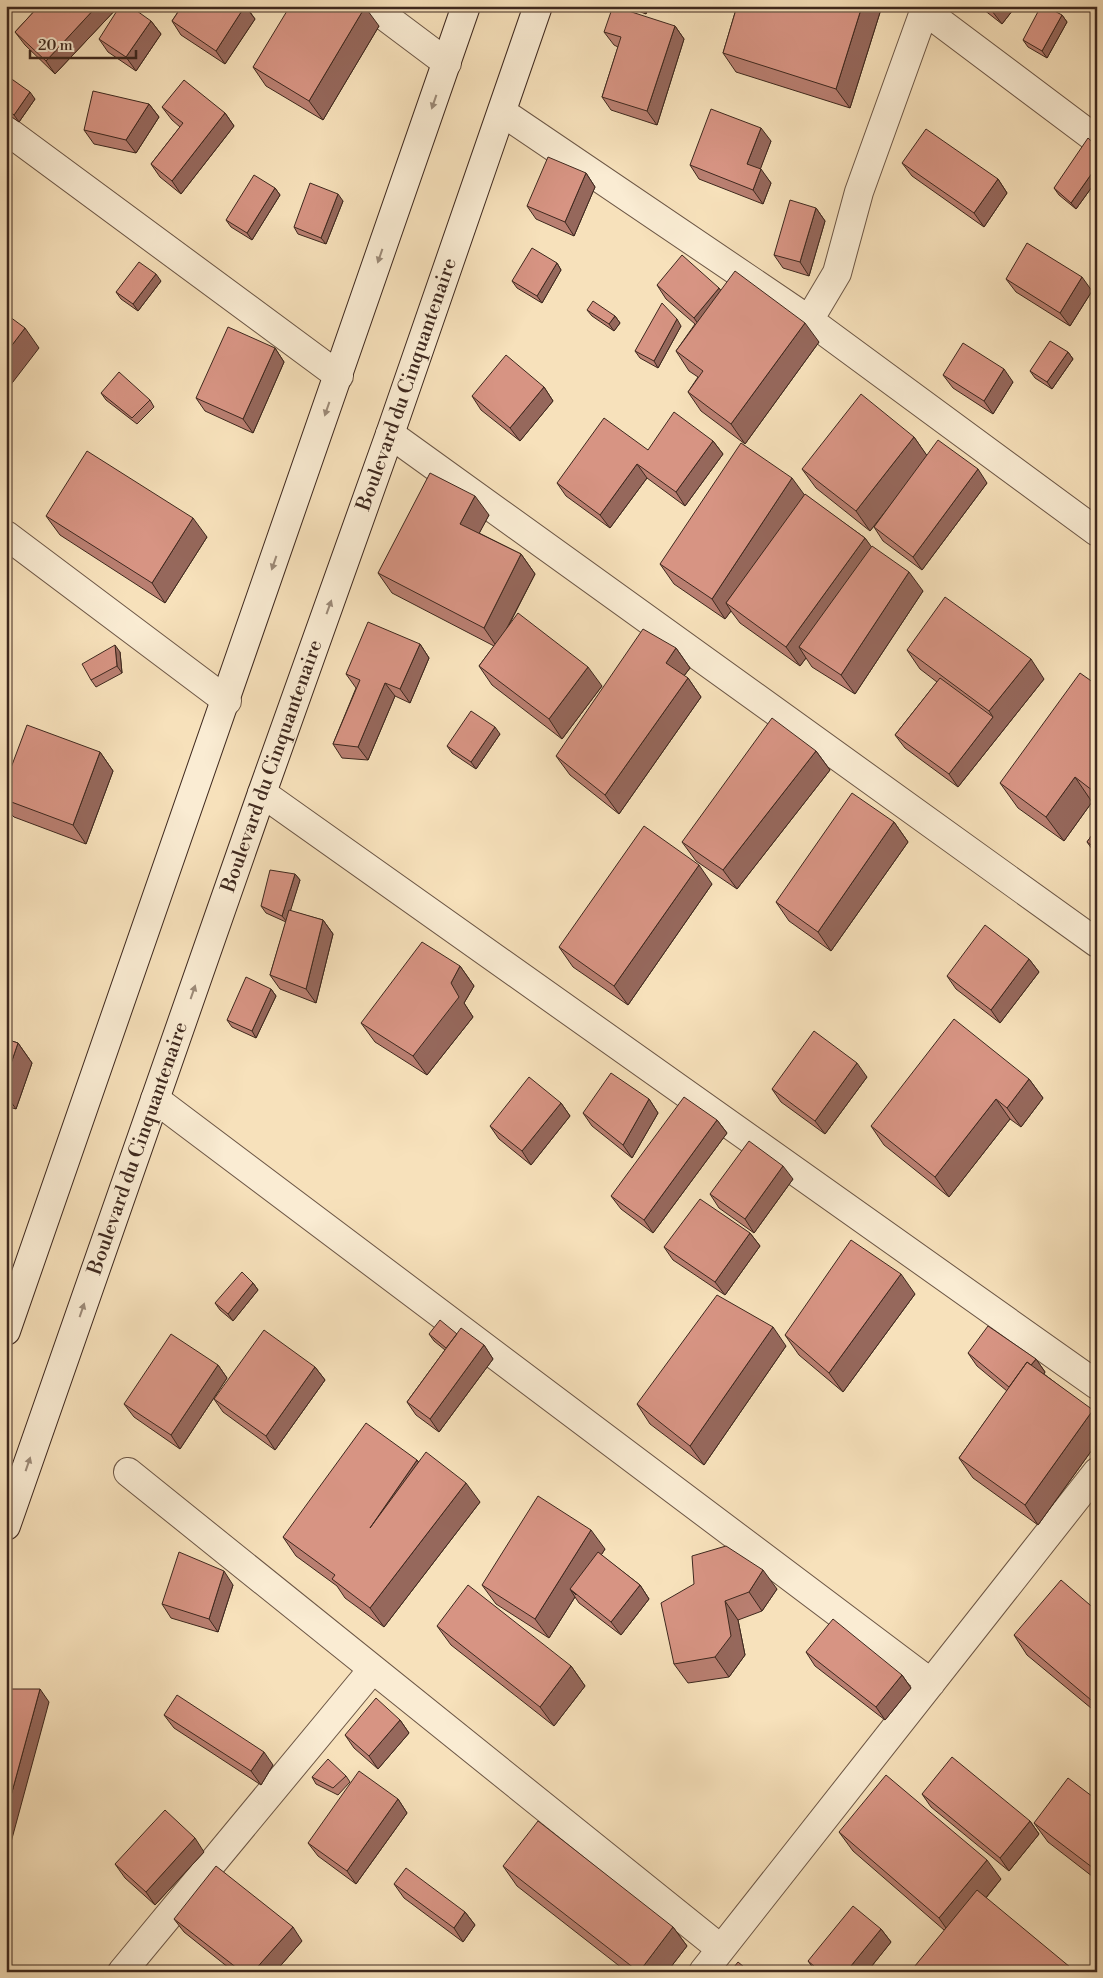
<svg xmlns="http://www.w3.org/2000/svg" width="1103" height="1978" viewBox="0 0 1103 1978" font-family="'Libre Bodoni',serif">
  <rect width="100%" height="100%" fill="#f7e1bb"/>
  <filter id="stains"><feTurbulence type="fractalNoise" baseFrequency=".004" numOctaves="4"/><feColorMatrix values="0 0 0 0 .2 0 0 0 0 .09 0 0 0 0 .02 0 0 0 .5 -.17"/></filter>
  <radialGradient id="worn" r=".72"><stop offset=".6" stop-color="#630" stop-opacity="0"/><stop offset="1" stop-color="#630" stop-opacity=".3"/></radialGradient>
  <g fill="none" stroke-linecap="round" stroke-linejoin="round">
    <defs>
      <path id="minor" d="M371,6l76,57
        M924,10l173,130
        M502,112l307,208 288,212
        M6,130l333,246
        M809,320l28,-47 22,-81 67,-186
        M390,434l707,509
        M6,535l221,166
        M262,793l835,592
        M155,1099l776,584
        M128,1472l593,477
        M122,1972l250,-302
        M703,1972l394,-500"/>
      <g id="secondary">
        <path d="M6,1331l460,-1325"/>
        <path id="s1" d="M6,1526l256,-733 128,-359 148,-428"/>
      </g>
    </defs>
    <use href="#minor" stroke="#6c5645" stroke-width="30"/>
    <use href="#secondary" stroke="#3e281e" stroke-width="30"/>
    <use href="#minor" stroke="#faecd3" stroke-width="28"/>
    <use href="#secondary" stroke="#faecd3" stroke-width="28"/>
  </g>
  <path fill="#b97f71" stroke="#3e281e" d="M39,6h80l-64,68 -30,-29 -10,-13z
    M182,6h64l9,13 -30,45 -44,-29 -9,-14z
    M625,6h24l-3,8z
    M737,6h145l-32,102 -114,-36 -13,-19z
    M979,6h37l-14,18z
    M1062,15l5,7 -20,36 -19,-11 -5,-7z
    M151,21l10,13 -25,37 -28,-19 -9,-13z
    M379,26l-56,94 -57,-34 -13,-19z
    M675,26l9,13 -27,86 -46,-15 -9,-13 16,-50 -4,-2 -10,-13z
    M6,75l29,24 -16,23 -13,-9z
    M149,104l10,13 -23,36 -42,-9 -10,-14z
    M162,107l63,6 9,13 -53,68 -21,-17 -9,-13 29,-37 -8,-7z
    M771,141l-11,28 11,14 -8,21 -64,-25 -9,-14z
    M1097,146v34l-21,29 -17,-14 -5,-7z
    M902,163l96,16 9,14 -23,34 -72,-51z
    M586,173l9,14 -21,49 -38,-17 -9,-13z
    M275,188l5,7 -28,45 -21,-13 -5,-7z
    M343,201l-17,43 -28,-10 -4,-7z
    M816,208l9,13 -16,55 -26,-8 -9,-13z
    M557,263l4,7 -19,33 -25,-15 -5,-7z
    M1006,279l86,12 -22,35 -54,-34z
    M161,281l-23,30 -17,-12 -5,-7z
    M657,285l62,3 1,2 99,52 -74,102 -44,-33 -13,-19 10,-15 -9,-6 -13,-20 19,-27 -29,-25z
    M587,310l28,6 5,7 -6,8 -22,-15z
    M681,326l-23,42 -18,-10 -5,-7z
    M275,348l9,14 -31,71 -48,-22 -9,-13z
    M1068,352l5,7 -21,30 -17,-11 -5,-7z
    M943,375l70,7 -20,32 -40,-26z
    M544,387l9,14 -33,40 -39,-31 -9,-14z
    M101,393l49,7 4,7 -17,17 -31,-24z
    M914,437l13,19 60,27 -65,87 -39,-29 -9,-14 23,-31 -27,35 -54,-43 -14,-19z
    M713,441l10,13 -38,52 -38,-28 -37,50 -44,-32 -9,-13 91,-33z
    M805,495l60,43 6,9 52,44 -68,103 -43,-27 -6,-9 -6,8 -60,-43 -9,-12 -6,8 -51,-35 -14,-20z
    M489,515l-10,18 42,21 14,20 -28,55 95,57 -40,53 -70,-54 -13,-19 15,-20 -102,-53 -14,-20z
    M46,516l161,21 -42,66 -105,-68z
    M420,644l9,14 -19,45 -15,-7 -27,64 -26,-2 -9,-14 23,-56 -10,-14z
    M676,648l14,20 -6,8 4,2 13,19 -82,117 -49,-39 -14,-19z
    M907,650l137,29 -86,108 -53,-39 -10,-13 42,-53 -17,-13z
    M120,652l2,21 -26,14 -5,-7z
    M1097,685v121l-5,-4 -28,39 -46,-33 -18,-25z
    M500,734l-24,35 -24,-16 -5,-7z
    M816,751l14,19 -93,119 -41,-28 -14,-19z
    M100,752l13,19 -27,73 -72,-27 -2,-2 -6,12v-49h1z
    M894,822l14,20 -77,109 -42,-30 -13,-19z
    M1097,828v28l-10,-14z
    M295,874l5,6 -10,31 33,9 10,14 -17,69 -36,-14 -10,-14 16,-53 -20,-9 -5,-7z
    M712,884l-84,121 -55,-38 -14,-20z
    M1029,959l10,13 -39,51 -44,-34 -9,-13z
    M460,966l14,20 -10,17 9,14 -46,58 -52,-33 -14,-19z
    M271,989l5,7 -20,42 -24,-11 -5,-7z
    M6,1039l12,4 14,20 -16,46 -10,-3z
    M867,1077l-42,57 -44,-32 -9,-13z
    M1029,1079l14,19 -22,29 -11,-8 -61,78 -65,-52 -13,-19z
    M649,1099l9,14 -26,45 -40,-32 -9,-13z
    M561,1103l9,13 -39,49 -32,-26 -9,-13z
    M717,1120l10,13 -74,100 -32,-24 -10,-13z
    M793,1179l-39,54 -35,-25 -9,-14z
    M750,1233l10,13 -35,49 -52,-35 -9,-13z
    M253,1283l5,7 -25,31 -13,-11 -5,-7z
    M915,1294l-72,98 -44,-37 -14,-20z
    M429,1334h28l27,11 9,14 -54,73 -23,-17 -9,-13 38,-52 -11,-9z
    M786,1346l-82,119 -54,-41 -13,-20z
    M968,1353l68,6 9,13 -1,2 53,41v28l-59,82 -65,-47 -14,-20 48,-67 -30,-25z
    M218,1365l9,13 -47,71 -46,-32 -10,-13z
    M315,1367l10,13 -50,70 -52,-38 -9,-13z
    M417,1460l2,2 61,40 -96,125 -39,-29 -8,-12 -41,-30 -13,-19z
    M605,1549l-4,6 39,30 9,14 -28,36 -42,-32 -4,-6 -26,41 -53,-34 -14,-19z
    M694,1584l83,5 -15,22 -24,9 7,35 -16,22 -41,6 -14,-19z
    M233,1585l-15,47 -47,-14 -9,-14z
    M1097,1611v102l-70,-58 -13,-20z
    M437,1626l134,40 14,20 -31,40 -103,-81z
    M806,1652l96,23 9,13 -26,32 -70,-54z
    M164,1715l109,50 -12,20 -87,-57z
    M400,1720l9,13 -31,36 -24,-21 -9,-13z
    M346,1776l4,6 -12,13 -22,-11 -4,-7z
    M922,1794l108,27 9,13 -30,37 -78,-64z
    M398,1799l9,14 -51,71 -38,-28 -10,-13z
    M1097,1800v80l-49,-38 -14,-19z
    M839,1832l162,47 -15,19 -42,32 -91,-79z
    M204,1852l-49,53 -30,-27 -10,-14z
    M503,1866l170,61 14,19 -20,26h-40l-110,-86z
    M394,1884l71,28 10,13 -12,17 -59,-44z
    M174,1919l128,22 -27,31h-41l-50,-40z
    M881,1929l10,13 -24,30h-51l-8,-11z"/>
  <path fill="#96685c" stroke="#3e281e" d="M97,6h22l-64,68 -9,-13z
    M245,6l10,13 -30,45 -9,-13z
    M641,6h8l-3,8z
    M862,6h20l-32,102 -14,-19z
    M996,6h20l-14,18 -10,-13z
    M365,7l14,19 -56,94 -14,-19z
    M1062,15l5,7 -20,36 -5,-7z
    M151,21l10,13 -25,37 -10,-14z
    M675,26l9,13 -27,86 -10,-14z
    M30,92l5,7 -16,23 -5,-7z
    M149,104l10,13 -23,36 -10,-13z
    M225,113l9,13 -53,68 -9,-13z
    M761,128l10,13 -14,37 -10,-14z
    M1097,166v14l-21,29 -5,-6z
    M761,169l10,14 -8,21 -10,-14z
    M586,173l9,14 -21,49 -9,-14z
    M998,179l9,14 -23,34 -10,-14z
    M275,188l5,7 -28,45 -5,-7z
    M338,194l5,7 -17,43 -5,-6z
    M816,208l9,13 -16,55 -9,-14z
    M557,263l4,7 -19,33 -5,-7z
    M156,274l5,7 -23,30 -5,-7z
    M1082,277l10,14 -22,35 -10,-13z
    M719,288l10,14 -26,29 -9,-13z
    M615,316l5,7 -6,8 -5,-7z
    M677,319l4,7 -23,42 -4,-7z
    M805,323l14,19 -74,102 -14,-20z
    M25,328l14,20 -33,43v-38z
    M275,348l9,14 -31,71 -10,-14z
    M1068,352l5,7 -21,30 -5,-7z
    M1004,369l9,13 -20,32 -9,-13z
    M544,387l9,14 -33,40 -10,-13z
    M914,437l14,20 -58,74 -14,-20z
    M713,441l10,13 -38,52 -9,-14z
    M637,464l10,14 -37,50 -10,-13z
    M978,469l9,14 -65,87 -9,-13z
    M792,478l14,19 -80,106 5,8 -6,8 -13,-20z
    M475,496l14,19 -15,28 -14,-19z
    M193,518l14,19 -42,66 -13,-20z
    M865,538l14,19 -80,90 7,11 -6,8 -14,-19z
    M521,554l14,20 -38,73 -13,-19z
    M909,572l14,19 -68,103 -14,-19z
    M420,644l9,14 -19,45 -10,-14z
    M115,645l5,7 2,21 -5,-7z
    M676,648l14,20 -11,14 -13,-19z
    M1031,659l13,20 -86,108 -9,-13 44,-57 -4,-6z
    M588,667l14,19 -40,53 -13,-20z
    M688,678l13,19 -82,117 -14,-19z
    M385,683l10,13 -27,64 -10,-13z
    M495,727l5,7 -24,35 -5,-7z
    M816,751l14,19 -93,119 -14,-19z
    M100,752l13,19 -27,73 -13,-19z
    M1075,777l17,25 -28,39 -18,-24z
    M6,807l6,8 -6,12z
    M894,822l14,20 -77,109 -13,-19z
    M699,865l13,19 -84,121 -14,-19z
    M295,874l5,6 -13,42 -5,-6z
    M323,920l10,14 -17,69 -10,-14z
    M1029,959l10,13 -39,51 -9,-13z
    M460,966l14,20 -10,17 9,14 -46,58 -14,-19 38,-73z
    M271,989l5,7 -20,42 -4,-7z
    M18,1043l14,20 -16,46 -10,-14v-17z
    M857,1063l10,14 -42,57 -10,-13z
    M1029,1079l14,19 -22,29 -14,-19z
    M649,1099l9,14 -26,45 -9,-13z
    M996,1099l14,20 -61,78 -14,-20z
    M561,1103l9,13 -39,49 -9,-14z
    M717,1120l10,13 -74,100 -9,-13z
    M783,1166l10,13 -39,54 -9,-14z
    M750,1233l10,13 -35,49 -10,-13z
    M901,1274l14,20 -72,98 -14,-19z
    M253,1283l5,7 -25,31 -5,-7z
    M773,1327l13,19 -82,119 -14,-19z
    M484,1345l9,14 -54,73 -9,-13z
    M1036,1359l9,13 -23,31 -10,-13z
    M218,1365l9,13 -47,71 -9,-14z
    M315,1367l10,13 -50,70 -9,-14z
    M1093,1410l4,5v28l-59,82 -13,-20z
    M417,1460l14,20 -61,48z
    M466,1483l14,19 -96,125 -14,-19z
    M591,1530l14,19 -29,46 -6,-6 5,8 -26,41 -14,-19z
    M763,1570l14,19 -15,22 -13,-19z
    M224,1571l9,14 -15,47 -9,-13z
    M640,1585l9,14 -28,36 -10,-13z
    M725,1601l13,19 7,35 -16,22 -14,-20z
    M571,1666l14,20 -31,40 -14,-19z
    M902,1675l9,13 -26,32 -9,-13z
    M40,1689l9,13 -42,155 -1,-1v-42z
    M400,1720l9,13 -31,36 -9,-13z
    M264,1752l9,13 -12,20 -10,-14z
    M398,1799l9,14 -51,71 -9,-13z
    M1030,1821l9,13 -30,37 -9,-13z
    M195,1838l9,14 -49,53 -9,-13z
    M987,1860l14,19 -48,59 -14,-20z
    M465,1912l10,13 -12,17 -9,-14z
    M293,1927l9,14 -27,31h-22z
    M673,1927l14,19 -20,26h-28z
    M881,1929l10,13 -24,30h-21z"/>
  <path fill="#d79483" stroke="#3e281e" d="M39,6h58l-51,55 -31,-29z
    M120,6h10l21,15 -25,36 -27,-18z
    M182,6h63l-29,45 -44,-30z
    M290,6l75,1 -56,94 -56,-34z
    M613,6l62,20 -28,85 -45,-14 19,-60 -17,-5z
    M737,6h125l-26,83 -113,-36z
    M987,6h9l-4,5z
    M1041,6h4l17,9 -20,36 -19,-11z
    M6,75l24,17 -16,23 -8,-6z
    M184,80l41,33 -53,68 -21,-17 32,-41 -21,-16z
    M93,91l56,13 -23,36 -42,-10z
    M711,109l50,19 -14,36 14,5 -8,21 -63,-25z
    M926,129l72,50 -24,34 -72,-50z
    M1088,138l9,8v20l-26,37 -17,-15z
    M548,157l38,16 -21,49 -38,-16z
    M254,175l21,13 -28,45 -21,-13z
    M310,183l28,11 -17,44 -27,-11z
    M790,200l26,8 -16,54 -26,-7z
    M1027,243l55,34 -22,36 -54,-34z
    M532,248l25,15 -20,33 -25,-15z
    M682,255l37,33 -25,30 -37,-33z
    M139,262l17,12 -23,30 -17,-12z
    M735,271l70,52 -74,101 -43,-32 15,-21 -27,-20z
    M593,301l22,15 -6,8 -22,-14z
    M662,303l15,16 -23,42 -19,-10z
    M6,314l19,14 -19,25z
    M228,327l47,21 -32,71 -47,-21z
    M1050,341l18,11 -21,30 -17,-11z
    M963,343l41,26 -20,32 -41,-26z
    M506,355l38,32 -34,41 -38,-32z
    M119,372l31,28 -18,18 -31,-25z
    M861,394l53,43 -58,74 -54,-42z
    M674,412l39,29 -37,51 -39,-28 -37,51 -43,-32 47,-65 44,32z
    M938,440l40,29 -65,88 -39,-30z
    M741,443l51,35 -80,121 -52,-35z
    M87,451l106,67 -41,65 -106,-67z
    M430,473l45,23 -15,28 61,30 -37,74 -106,-55z
    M805,494l60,44 -79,109 -60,-44z
    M872,546l37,26 -68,103 -42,-28z
    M945,597l86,62 -42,52 -82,-61z
    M518,613l70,54 -39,52 -70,-53z
    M368,622l52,22 -20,45 -15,-6 -27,64 -25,-3 27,-64 -14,-6z
    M643,629l33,19 -10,15 22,15 -83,117 -49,-39z
    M115,645l2,21 -26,14 -9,-16z
    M1080,673l17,12v109l-22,-17 -29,40 -46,-34z
    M940,678l53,39 -44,57 -54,-39z
    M471,711l24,16 -24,35 -24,-16z
    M772,718l44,33 -93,119 -41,-28z
    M27,725l73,27 -27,73 -67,-25v-19z
    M852,793l42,29 -76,110 -42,-30z
    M644,826l55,39 -85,121 -55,-39z
    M1097,828v21l-10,-7z
    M270,870l25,4 -13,42 -21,-10z
    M289,910l34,10 -17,69 -36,-14z
    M985,925l44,34 -38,51 -44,-34z
    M422,942l38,24 -9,17 8,14 -46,59 -52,-33z
    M246,977l25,12 -19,42 -25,-11z
    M954,1019l75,60 -22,29 -11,-9 -61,78 -64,-51z
    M814,1031l43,32 -42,58 -43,-32z
    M6,1039l12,4 -12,35z
    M611,1073l38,26 -26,46 -40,-32z
    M529,1077l32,26 -39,48 -32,-25z
    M684,1097l33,23 -73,100 -33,-24z
    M749,1141l34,25 -38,53 -35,-25z
    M700,1199l50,34 -35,49 -51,-35z
    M851,1240l50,34 -72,99 -44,-38z
    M242,1272l11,11 -25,31 -13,-11z
    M717,1295l56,32 -83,119 -53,-42z
    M440,1320l17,14 -11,14 -17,-14z
    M988,1326l48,33 -5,6 -4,-3 -18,25 -41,-34z
    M461,1328l23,17 -54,74 -23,-17z
    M264,1330l51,37 -49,69 -52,-37z
    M171,1334l47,31 -47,70 -47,-31z
    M1027,1362l66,48 -68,95 -66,-47z
    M366,1423l51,37 -47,68 56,-76 40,31 -96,125 -38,-29 3,-4 -52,-38z
    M538,1496l53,34 -56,89 -53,-34z
    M726,1546l37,24 -14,22 -24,9 6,35 -16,21 -41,7 -13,-61 33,-19 -2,-28z
    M179,1552l45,19 -15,48 -47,-15z
    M598,1552l42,33 -29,37 -41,-33z
    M1061,1580l36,31v94l-83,-70z
    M468,1585l103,81 -31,41 -103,-81z
    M833,1619l69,56 -26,32 -70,-55z
    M9,1689h31l-34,125v-115z
    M177,1695l87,57 -13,19 -87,-56z
    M376,1698l24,22 -31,36 -24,-21z
    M952,1757l78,64 -30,37 -78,-64z
    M328,1759l18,17 -13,12 -21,-11z
    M359,1771l39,28 -51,72 -39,-28z
    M886,1775l101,85 -48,58 -100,-86z
    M1068,1778l29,22v71l-63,-48z
    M165,1810l30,28 -49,54 -31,-28z
    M538,1821l135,106 -34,45 -136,-106z
    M216,1866l77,61 -40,45h-11l-68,-53z
    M406,1868l59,44 -11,16 -60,-44z
    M977,1890l99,82h-166z
    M853,1906l28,23 -35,43h-25l-13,-11z
    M738,1962l12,10h-20z"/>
  <defs><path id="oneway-solid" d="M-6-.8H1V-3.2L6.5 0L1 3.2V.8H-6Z" transform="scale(1.25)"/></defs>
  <g fill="#9c8a78">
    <use href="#oneway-solid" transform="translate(434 102) rotate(109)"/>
    <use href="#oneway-solid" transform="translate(380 256) rotate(109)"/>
    <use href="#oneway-solid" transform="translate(327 409) rotate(109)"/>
    <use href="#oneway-solid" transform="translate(274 563) rotate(109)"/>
    <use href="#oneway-solid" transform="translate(329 607) rotate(-70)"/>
    <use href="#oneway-solid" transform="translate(193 992) rotate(-71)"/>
    <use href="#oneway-solid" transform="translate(82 1310) rotate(-71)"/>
    <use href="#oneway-solid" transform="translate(28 1464) rotate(-71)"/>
  </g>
  <g text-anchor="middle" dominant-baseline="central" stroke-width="4" stroke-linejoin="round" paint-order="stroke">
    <g font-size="20" fill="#3e281e" stroke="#faecd3">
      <text stroke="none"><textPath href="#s1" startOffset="1210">Boulevard du Cinquantenaire</textPath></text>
      <text stroke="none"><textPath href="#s1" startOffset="805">Boulevard du Cinquantenaire</textPath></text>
      <text stroke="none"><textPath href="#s1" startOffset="400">Boulevard du Cinquantenaire</textPath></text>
    </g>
  </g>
  <rect width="1103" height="1978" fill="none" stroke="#f7e1bb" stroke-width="25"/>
  <rect x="8" y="8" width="1088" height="1963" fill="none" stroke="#3e281e" stroke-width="2.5"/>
  <rect x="12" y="12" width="1078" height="1953" fill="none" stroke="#3e281e"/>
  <path d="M30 50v8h106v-8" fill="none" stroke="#3e281e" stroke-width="2.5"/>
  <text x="38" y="50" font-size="15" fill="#3e281e" stroke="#faecd3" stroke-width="4" paint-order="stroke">20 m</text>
  <rect width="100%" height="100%" filter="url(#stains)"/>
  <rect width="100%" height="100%" fill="url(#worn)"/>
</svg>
